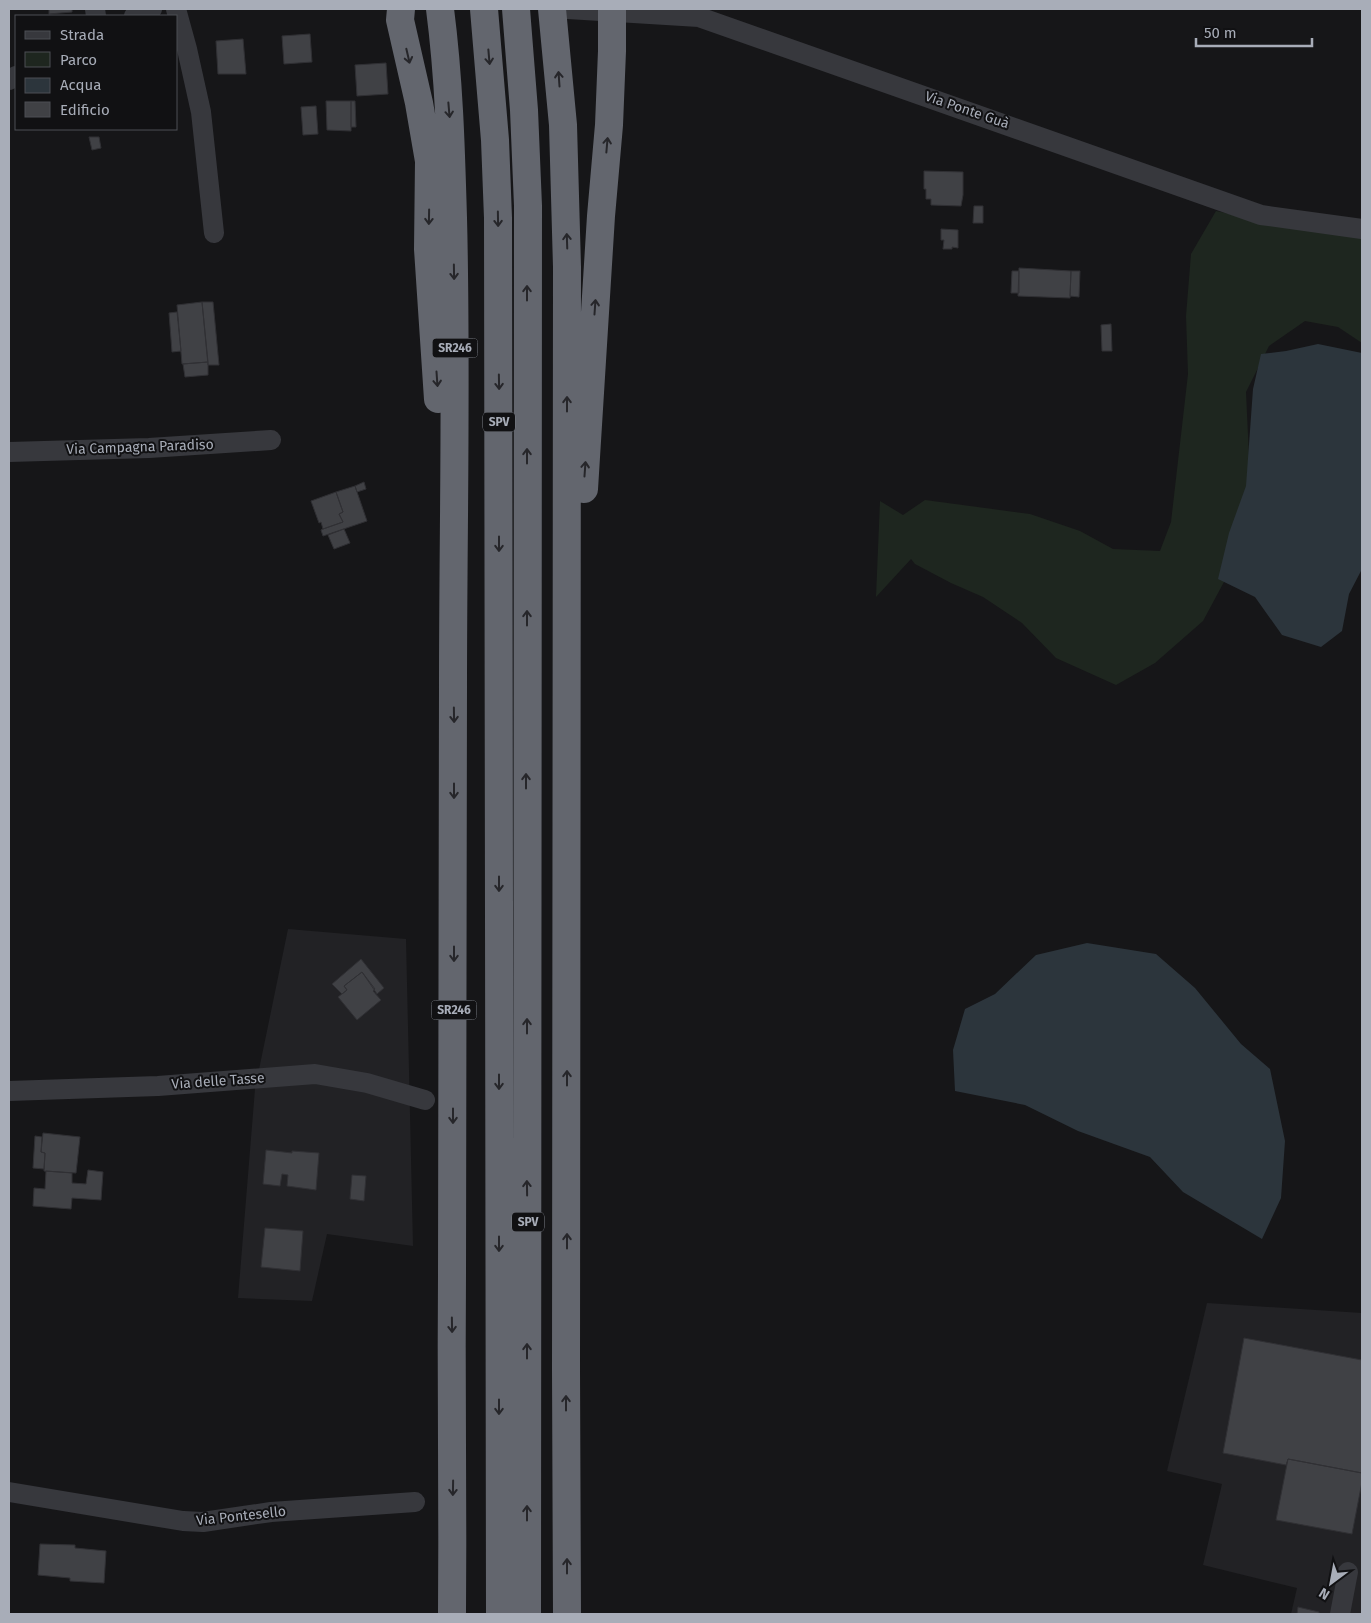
<svg xmlns="http://www.w3.org/2000/svg" width="1371" height="1623" viewBox="0 0 1371 1623" font-family="'Fira Sans',sans-serif">
  <rect width="100%" height="100%" fill="#161618"/>
  <path fill="#222225" d="M288,929l118,10 7,307 -86,-12 -15,67 -74,-3 17,-209z
    M1207,1303l155,10 -1,301h-70l6,-26 -94,-23 19,-81 -55,-13z"/>
  <path fill="#1e261f" d="M1216,211l62,13 84,10v109l-24,-16 -33,-6 -36,25 -23,46 5,109 -19,66 -29,54 -48,42 -39,22 -60,-27 -34,-35 -39,-26 -32,-14 -36,-19 -4,-5 -35,38 4,-96 23,14 22,-15 105,14 50,17 33,18 47,2 11,-29 17,-148 -2,-58 5,-62z"/>
  <path fill="#2c353c" d="M1318,344l44,9v216l-13,25 -7,37 -21,16 -39,-12 -27,-38 -37,-18 11,-46 17,-47 7,-97 8,-35 25,-3z
    M1087,943l69,11 39,34 46,56 29,25 15,72 -4,57 -19,41 -79,-47 -33,-35 -72,-26 -53,-26 -70,-14 -2,-41 12,-41 30,-15 41,-39z"/>
  <path fill="#404145" stroke="#303034" d="M49,9h23v3l-23,2z
    M310,34l2,28 -28,2 -2,-28z
    M243,39l3,35h-28l-2,-33z
    M386,63l2,31 -31,2 -2,-31z
    M326,101h25v30l-24,-1z
    M351,101h4l1,26h-5z
    M316,106l2,28 -15,1 -2,-28z
    M89,137h10l2,11 -9,2z
    M924,171l39,1v23l-2,11 -30,-1v-6h-5v-10h-2z
    M974,206h9v17h-10z
    M941,229l17,1v18l-6,-1v2h-9l1,-9h-3z
    M1019,268l52,3 -1,27 -52,-2z
    M1012,271h7v22h-8z
    M1071,271h9l-1,26 -9,-1z
    M202,302h11l6,63h-11z
    M202,302l6,60 -26,2 -5,-59z
    M177,312l4,39 -9,1 -3,-39z
    M1111,324l1,27h-10l-1,-26z
    M208,362v13l-23,2 -2,-13z
    M364,482l2,7 -9,3 -2,-6z
    M355,486l12,35 -44,15 -2,-6 2,-1 20,-7 -4,-8 4,-2 -7,-20z
    M336,492l7,20 -4,2 4,8 -20,7 -2,-7 -2,1 -8,-22z
    M344,529l6,14 -16,6 -6,-14z
    M361,959l23,29 -7,6 -15,-22 -18,14 3,4 -5,4 -10,-10z
    M362,972l13,17 -2,2 8,9 -24,20 -19,-23 9,-7 -3,-4z
    M43,1133l37,4 -4,36 -32,-2 1,-18 -4,-1z
    M35,1136l7,1 -1,15 4,1 -1,16 -11,-1z
    M266,1150l26,3v-2l27,2 -3,37 -29,-4 1,-11 -6,-1 -2,12 -17,-2z
    M88,1170l15,2 -2,28 -29,-2 -1,11 -38,-3 1,-18 11,1 1,-18 26,2v10l14,1z
    M352,1175l14,1 -2,25 -14,-2z
    M265,1228l38,3 -3,40 -39,-4z
    M1244,1338l118,22v113l-74,-14 -2,6 -63,-12z
    M1288,1459l74,14v9l-10,52 -76,-14z
    M40,1544l35,1v3l31,3 -2,32 -34,-2v-3l-32,-3z
    M1298,1607l21,5v2h-22z"/>
  <g fill="none" stroke-linecap="round" stroke-linejoin="round">
    <path stroke="#37383d" stroke-width="20" d="M95,9l1,7
      M176,9l11,40 14,63 13,121
      M568,9l131,8 562,198 101,14
      M134,16l18,-7
      M9,80l7,-4
      M9,452l140,-4 122,-8
      M9,1091l149,-5 157,-12 52,9 58,17
      M9,1492l174,29 20,1 68,-10 144,-10
      M1340,1614l8,-42"/>
    <path stroke="#63666e" stroke-width="28" d="M401,9l-1,11 19,83 10,58 -1,88 10,150
      M440,9c9,69 11,139 13,209 4,156 0,312 0,468 1,197 -1,393 -1,589 -1,113 1,226 0,339
      M484,9l11,131 3,78 2,1396
      M516,9l8,101 4,96 -1,1408
      M552,9l11,116 4,142 -1,1103 1,244
      M584,489l17,-273 8,-91 3,-74v-42"/>
  </g>
  <defs><path id="oneway-shaft" d="M-6 0H5M1.5-3L5.5 0L1.5 3" fill="none" stroke-width="1.6" stroke-linecap="round" stroke-linejoin="round" transform="scale(1.25)"/></defs>
  <g stroke="#26262a">
    <use href="#oneway-shaft" transform="translate(408 56) rotate(77)"/>
    <use href="#oneway-shaft" transform="translate(489 57) rotate(85)"/>
    <use href="#oneway-shaft" transform="translate(559 79) rotate(-94)"/>
    <use href="#oneway-shaft" transform="translate(449 110) rotate(85)"/>
    <use href="#oneway-shaft" transform="translate(607 145) rotate(-85)"/>
    <use href="#oneway-shaft" transform="translate(429 217) rotate(91)"/>
    <use href="#oneway-shaft" transform="translate(498 219) rotate(89)"/>
    <use href="#oneway-shaft" transform="translate(567 241) rotate(-92)"/>
    <use href="#oneway-shaft" transform="translate(454 272) rotate(89)"/>
    <use href="#oneway-shaft" transform="translate(527 293) rotate(-90)"/>
    <use href="#oneway-shaft" transform="translate(595 307) rotate(-86)"/>
    <use href="#oneway-shaft" transform="translate(437 379) rotate(86)"/>
    <use href="#oneway-shaft" transform="translate(499 382) rotate(89)"/>
    <use href="#oneway-shaft" transform="translate(567 404) rotate(-90)"/>
    <use href="#oneway-shaft" transform="translate(527 456) rotate(-90)"/>
    <use href="#oneway-shaft" transform="translate(585 469) rotate(-86)"/>
    <use href="#oneway-shaft" transform="translate(499 544) rotate(90)"/>
    <use href="#oneway-shaft" transform="translate(527 618) rotate(-90)"/>
    <use href="#oneway-shaft" transform="translate(454 715) rotate(89)"/>
    <use href="#oneway-shaft" transform="translate(526 781) rotate(-90)"/>
    <use href="#oneway-shaft" transform="translate(454 791) rotate(90)"/>
    <use href="#oneway-shaft" transform="translate(499 884) rotate(90)"/>
    <use href="#oneway-shaft" transform="translate(454 954) rotate(90)"/>
    <use href="#oneway-shaft" transform="translate(527 1026) rotate(-90)"/>
    <use href="#oneway-shaft" transform="translate(567 1078) rotate(-90)"/>
    <use href="#oneway-shaft" transform="translate(499 1082) rotate(90)"/>
    <use href="#oneway-shaft" transform="translate(453 1116) rotate(90)"/>
    <use href="#oneway-shaft" transform="translate(527 1188) rotate(-91)"/>
    <use href="#oneway-shaft" transform="translate(567 1241) rotate(-90)"/>
    <use href="#oneway-shaft" transform="translate(499 1244) rotate(90)"/>
    <use href="#oneway-shaft" transform="translate(452 1325) rotate(89)"/>
    <use href="#oneway-shaft" transform="translate(527 1351) rotate(-90)"/>
    <use href="#oneway-shaft" transform="translate(566 1403) rotate(-90)"/>
    <use href="#oneway-shaft" transform="translate(499 1407) rotate(90)"/>
    <use href="#oneway-shaft" transform="translate(453 1488) rotate(91)"/>
    <use href="#oneway-shaft" transform="translate(527 1513) rotate(-90)"/>
    <use href="#oneway-shaft" transform="translate(567 1566) rotate(-90)"/>
  </g>
  <g text-anchor="middle" dominant-baseline="central" stroke-width="4" stroke-linejoin="round" paint-order="stroke">
    <g fill="#111113" stroke="#7b7e86" stroke-width="1">
      <rect x="432.5" y="338.5" width="45" height="19" rx="4"/>
      <rect x="483" y="412.5" width="32" height="19" rx="4"/>
      <rect x="431.5" y="1000.5" width="45" height="19" rx="4"/>
      <rect x="512" y="1212.5" width="32" height="19" rx="4"/>
    </g>
    <g font-size="12" font-weight="bold" fill="#a8adb8">
      <text x="455" y="348">SR246</text>
      <text x="499" y="422">SPV</text>
      <text x="454" y="1010">SR246</text>
      <text x="528" y="1222">SPV</text>
    </g>
    <g font-size="14" fill="#a8adb8" stroke="#111113">
      <text transform="translate(967 110) rotate(19)">Via Ponte Guà</text>
      <text transform="translate(140 447) rotate(-2)">Via Campagna Paradiso</text>
      <text transform="translate(218 1081) rotate(-4)">Via delle Tasse</text>
      <text transform="translate(241 1516) rotate(-6)">Via Pontesello</text>
    </g>
  </g>
  <rect width="1371" height="1623" fill="none" stroke="#a8adb8" stroke-width="20"/>
  <rect x="15" y="15" width="162" height="115" fill="#111113" stroke="#4d4f55"/>
  <rect x="25" y="31" width="25" height="8" fill="#37383d" stroke="#4d4f55"/>
  <text x="60" y="40" font-size="15" fill="#a8adb8">Strada</text>
  <rect x="25" y="52" width="25" height="15" fill="#1e261f" stroke="#4d4f55"/>
  <text x="60" y="65" font-size="15" fill="#a8adb8">Parco</text>
  <rect x="25" y="78" width="25" height="15" fill="#2c353c" stroke="#4d4f55"/>
  <text x="60" y="90" font-size="15" fill="#a8adb8">Acqua</text>
  <rect x="25" y="102" width="25" height="15" fill="#404145" stroke="#4d4f55"/>
  <text x="60" y="115" font-size="15" fill="#a8adb8">Edificio</text>
  <g transform="translate(1331 1583) rotate(212)" stroke="#111113" stroke-width="4" paint-order="stroke">
  <path d="M0-4L9 19L0 12L-9 19Z" fill="#a8adb8"/>
  <text y="-8" font-size="14" font-weight="bold" text-anchor="middle" fill="#a8adb8">N</text>
  </g>
  <path d="M1196 38v8h116v-8" fill="none" stroke="#a8adb8" stroke-width="2.5"/>
  <text x="1204" y="38" font-size="15" fill="#a8adb8" stroke="#111113" stroke-width="4" paint-order="stroke">50 m</text>
</svg>
